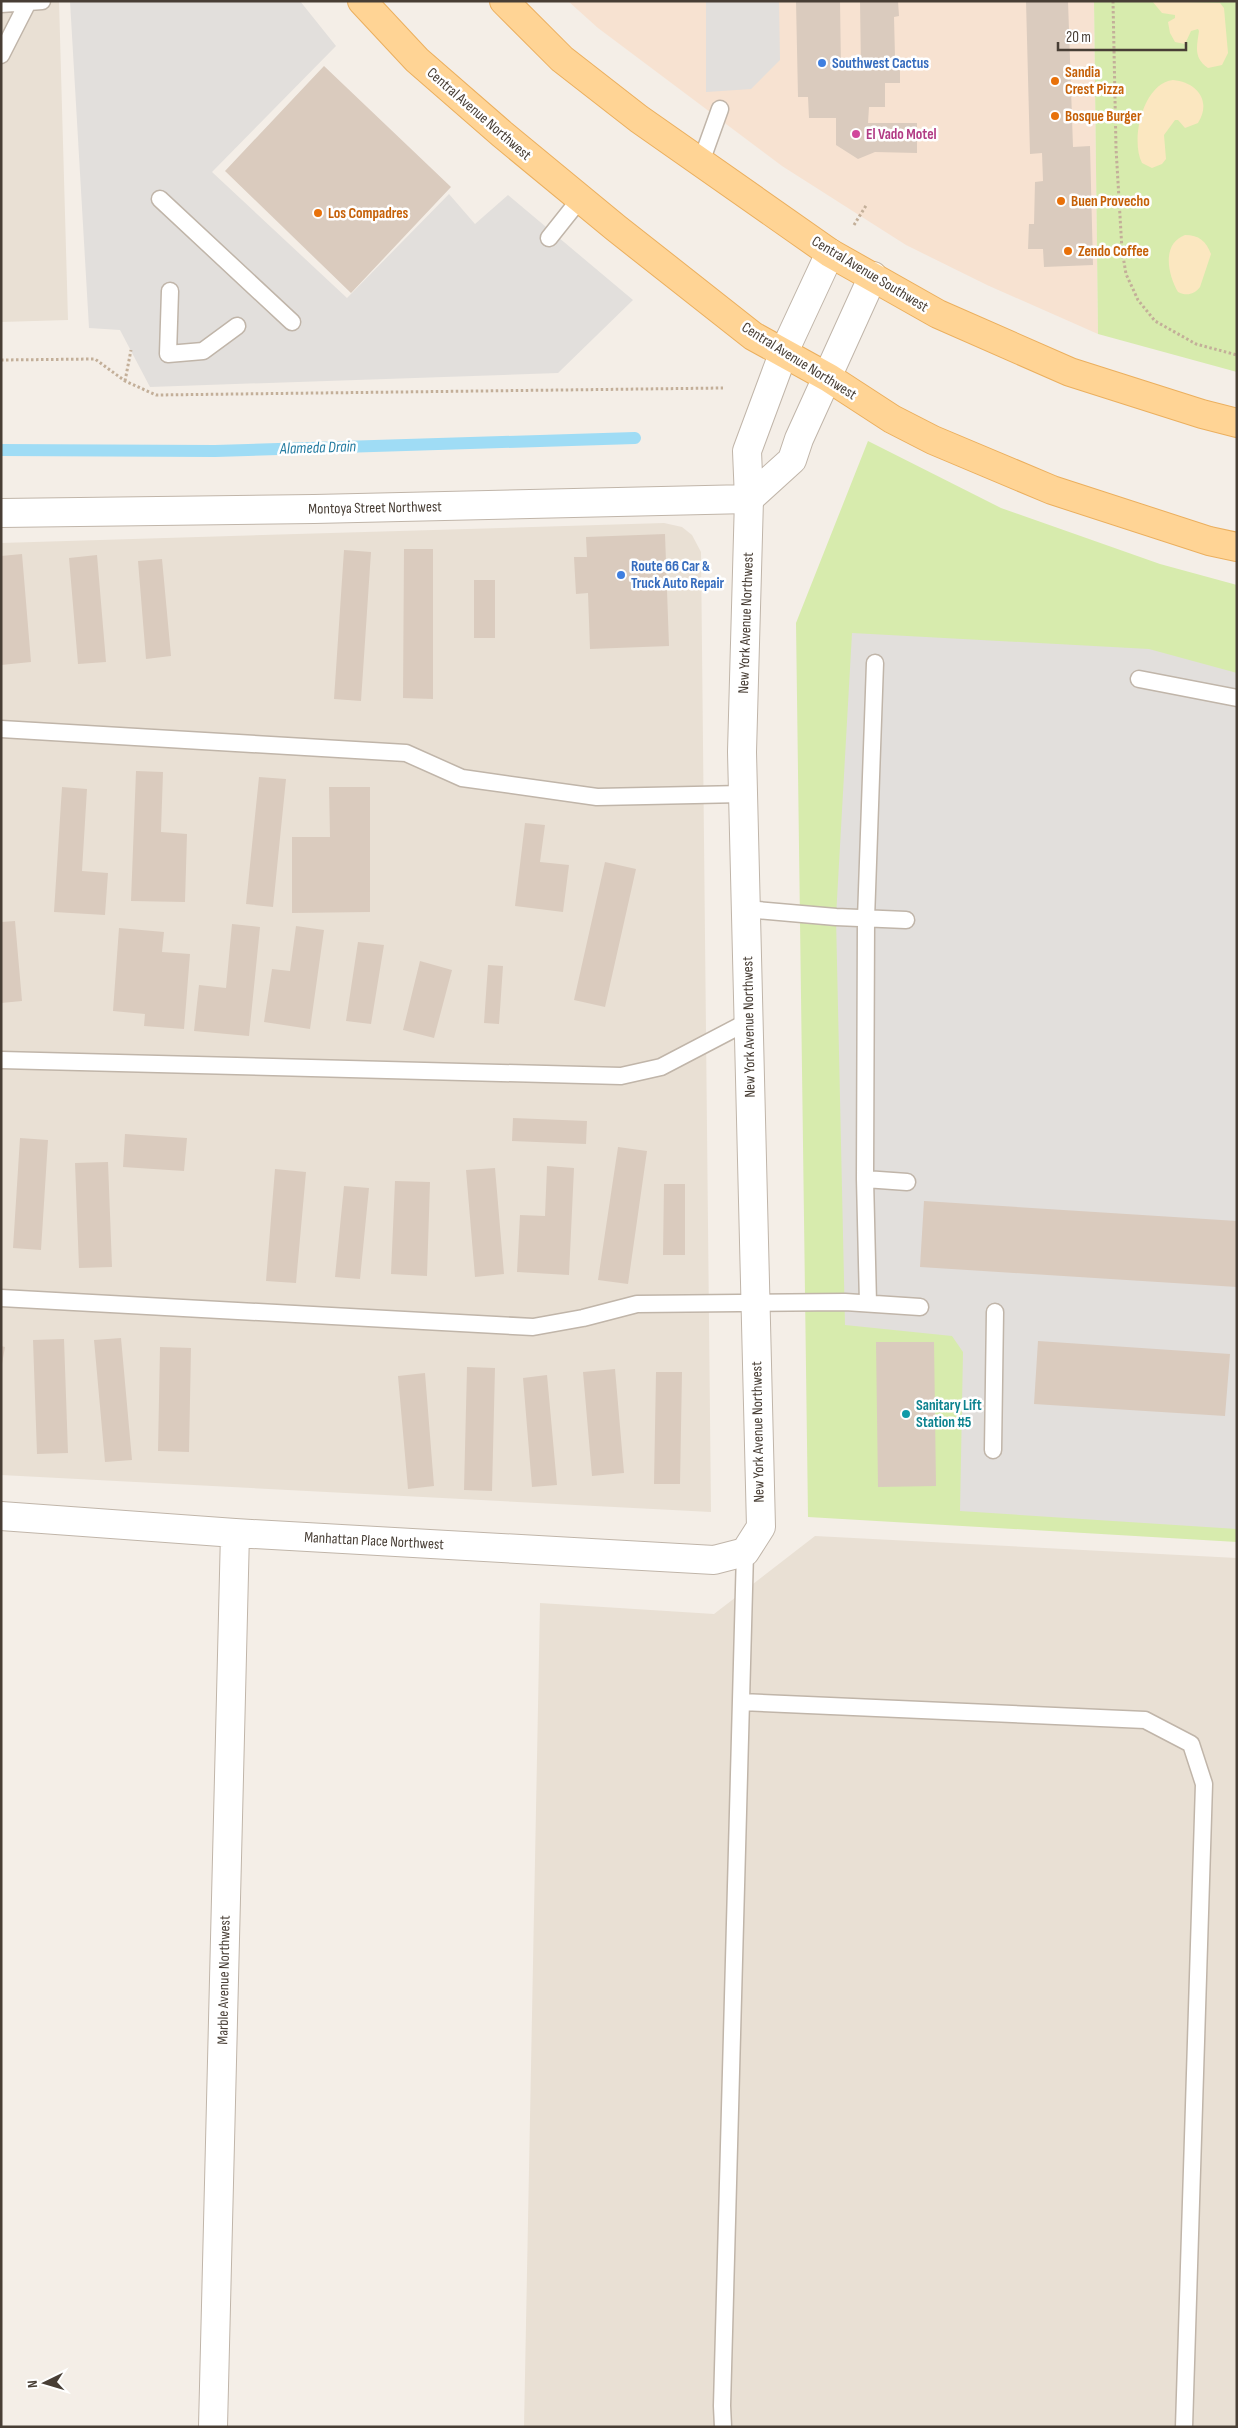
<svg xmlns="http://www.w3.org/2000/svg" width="1238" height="2428" viewBox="0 0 1238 2428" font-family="'Sofia Sans Condensed',sans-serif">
  <rect width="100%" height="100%" fill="#f4eee7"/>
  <path fill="#e9e0d4" d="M1,1h58l9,319 -67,2z
    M664,523l18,4 10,8 9,17 10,960 -710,-37v-932z
    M815,1536l422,22v869h-713l16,-824 174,11z"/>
  <path fill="#f7e2d1" d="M568,1h526l4,333 -111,-49 -81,-40 -124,-79 -184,-138z"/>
  <path fill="#d7ebad" d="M1094,1h143v371l-139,-38z
    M868,441l133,67 159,56 77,21v957l-429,-25 -12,-894z"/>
  <path fill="#fbe7c0" d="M1152,1l68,2 4,5 4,45 -6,12 -14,3c-15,-10 -11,-22 -9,-37l-1,-2 -7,2 -6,13 -10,-2 -5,-9 -2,-11 7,-4v-3l-13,-2z
    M1173,80c24,2 39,21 25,43l-13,5 -7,-8h-3l-11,15 2,24 -4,5 -10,4 -10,-5c-12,-23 1,-80 31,-83z
    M1185,235c14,0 21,6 26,19l-11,33c-6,8 -14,9 -22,5 -10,-17 -17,-48 7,-57z"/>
  <path fill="#e2dfdc" d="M70,1h230l36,45 -124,126 135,126 102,-104 26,30 33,-29 125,105 -75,73 -408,14 -30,-57 -31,-2z
    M706,1h73l1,59 -29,29 -45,3z
    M852,633l297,16 88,24v856l-277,-18 3,-159 -11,-16 -107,-11 -9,-408z"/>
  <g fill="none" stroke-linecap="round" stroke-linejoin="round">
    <path stroke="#9fdcf5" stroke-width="12" d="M1,450l214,1 420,-13"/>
  </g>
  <path fill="#dacbbe" d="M796,1h44l1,68h20l-1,-68h38l1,15 -5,1 1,40 5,1v25h-15v24h-16l-1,16h49v30l-42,-1 -17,7 -22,-14v-27h-27l-1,-21h-10z
    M1026,1h42l5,146 17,-1 3,119 -49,2 -1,-18h-15l1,-25h5l1,-42 8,-1 -1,-28 -12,1z
    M324,66l127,121 -100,106 -126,-122z
    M665,534l4,112 -79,3 -2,-56 -12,1 -2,-37h13l-1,-20z
    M404,549h29v150l-30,-1z
    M344,550l27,2 -10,149 -27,-2z
    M22,554l9,108 -30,3v-109z
    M97,555l9,107 -28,2 -9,-106z
    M162,559l9,97 -25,3 -8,-98z
    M474,580h21v58h-21z
    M136,771l27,1 -2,60 26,2 -2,68 -54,-1z
    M259,777l27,2 -13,128 -27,-3z
    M62,787l25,2 -5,82 26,2 -3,42 -51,-3z
    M329,787h41v125l-78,1v-76h38z
    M525,823l20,2 -5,37 29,3 -6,47 -48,-6z
    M605,862l31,7 -31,138 -31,-7z
    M15,921l7,80 -21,2v-81z
    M232,924l28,3 -11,109 -55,-5 5,-46 27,3z
    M296,926l28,4 -14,99 -46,-7 8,-53 18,2z
    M119,928l45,4 -2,20 28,2 -6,75 -40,-3 1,-12 -32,-3z
    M358,942l26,3 -13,79 -25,-3z
    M420,961l32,9 -18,68 -31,-8z
    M488,965l15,1 -4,58 -15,-1z
    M513,1118l74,3 -1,23 -74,-3z
    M125,1134l62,4 -3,33 -61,-4z
    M20,1138l28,2 -7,110 -28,-2z
    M618,1147l29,4 -19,133 -30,-4z
    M108,1162l4,105 -33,1 -4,-105z
    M547,1166l27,2 -5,107 -52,-3 3,-57 25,1z
    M495,1168l9,106 -29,3 -9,-107z
    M275,1169l31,3 -10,111 -30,-2z
    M395,1181l35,1 -3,94 -36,-2z
    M664,1184h21v71h-22z
    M344,1186l25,2 -9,91 -25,-2z
    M924,1201l313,20v66l-317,-20z
    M121,1338l11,122 -27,2 -11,-122z
    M64,1339l4,114 -31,1 -4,-114z
    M1038,1341l192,13 -5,62 -191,-12z
    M876,1342h58l2,144 -58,1z
    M1,1346l4,1 -3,17h-1z
    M160,1347l31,1 -2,104 -31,-1z
    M467,1367l28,1 -3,123 -28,-1z
    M615,1369l9,104 -32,3 -9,-104z
    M656,1372h26l-2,112h-26z
    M425,1373l9,113 -26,3 -10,-113z
    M547,1375l10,110 -25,2 -9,-109z"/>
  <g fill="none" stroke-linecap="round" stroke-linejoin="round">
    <defs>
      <path id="service" d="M1,4l41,-3
        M1,55l26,-51
        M701,162l19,-53
        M160,199l132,123
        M549,238l31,-39
        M170,291l-2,63 35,-3 34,-25
        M1139,679l98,19
        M1,729l405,24 56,25 135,19 146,-3
        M746,909l90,8 70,3
        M1,1060l620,16 40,-9 88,-46
        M865,1179l42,3
        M1,1298l532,29 50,-9 54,-14 208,-2 75,5
        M868,1303l-3,-124 1,-260 9,-256
        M993,1450l2,-138
        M741,1702l404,18 46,24 13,40 -20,643
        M723,2427l-1,-21 23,-854"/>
      <path id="minor" d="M1,1516l234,17 479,27 31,-8 16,-25 -19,-775 7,-253
        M213,2427l22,-894"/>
      <path id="tertiary" d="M749,499l-2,-48 36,-97 47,-101
        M749,499l43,-39 7,-21 74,-163
        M1,513l313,-4 435,-10"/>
      <path id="primary" d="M362,1l55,59 85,74 114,94 137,108 76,42 63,41 41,21 119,50 157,51 28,6
        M504,1l58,58 77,60 191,134 108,61 132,58 132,42 35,9"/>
    </defs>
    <use href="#service" stroke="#c0b5a9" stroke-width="19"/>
    <use href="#minor" stroke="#c0b5a9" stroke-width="30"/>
    <use href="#tertiary" stroke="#c0b5a9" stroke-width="30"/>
    <use href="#primary" stroke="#ebaf5e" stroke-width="30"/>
    <path stroke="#c3af99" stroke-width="3" stroke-dasharray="2.5 2.5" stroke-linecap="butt" d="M1113,1l3,147 6,102 4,24 12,26 17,21 41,23 41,11
      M854,225l13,-21
      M1,360l94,-1 30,22 31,14 567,-7
      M125,381l6,-31"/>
    <use href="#service" stroke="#fff" stroke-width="16"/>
    <use href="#minor" stroke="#fff" stroke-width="28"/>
    <use href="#tertiary" stroke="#fff" stroke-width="28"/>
    <use href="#primary" stroke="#ffd495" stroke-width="28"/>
  </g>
  <g fill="#3f7fe0" stroke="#fff" stroke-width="2">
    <circle cx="822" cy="63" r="5"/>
    <circle cx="621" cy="575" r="5"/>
  </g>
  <g fill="#e8710a" stroke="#fff" stroke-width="2">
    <circle cx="1055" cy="81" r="5"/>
    <circle cx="1055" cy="116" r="5"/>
    <circle cx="1061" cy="201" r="5"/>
    <circle cx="318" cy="213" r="5"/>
    <circle cx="1068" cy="251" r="5"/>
  </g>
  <circle fill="#d1479c" stroke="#fff" stroke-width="2" cx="856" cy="134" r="5"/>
  <circle fill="#0f9aa8" stroke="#fff" stroke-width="2" cx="906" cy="1414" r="5"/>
  <g text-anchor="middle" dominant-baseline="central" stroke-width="5" stroke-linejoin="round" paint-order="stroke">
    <g font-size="15" font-weight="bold" fill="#366cbe" stroke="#fff" text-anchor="start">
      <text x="832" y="63">Southwest Cactus</text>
      <text x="631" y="566">Route 66 Car &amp;<tspan x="631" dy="17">Truck Auto Repair</tspan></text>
    </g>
    <g font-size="15" font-weight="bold" fill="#c56008" stroke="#fff" text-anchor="start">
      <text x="1065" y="72">Sandia<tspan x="1065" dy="17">Crest Pizza</tspan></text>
      <text x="1065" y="116">Bosque Burger</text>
      <text x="1071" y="201">Buen Provecho</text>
      <text x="328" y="213">Los Compadres</text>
      <text x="1078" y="251">Zendo Coffee</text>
    </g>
    <g font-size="15" fill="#483e35" stroke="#fff">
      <text transform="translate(479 114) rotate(41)">Central Avenue Northwest</text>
      <text transform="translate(870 274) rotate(31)">Central Avenue Southwest</text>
      <text transform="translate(799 361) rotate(32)">Central Avenue Northwest</text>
      <text transform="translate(375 508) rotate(-1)">Montoya Street Northwest</text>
      <text transform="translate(746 623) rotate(-88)">New York Avenue Northwest</text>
      <text transform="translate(749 1027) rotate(-91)">New York Avenue Northwest</text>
      <text transform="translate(758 1432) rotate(-91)">New York Avenue Northwest</text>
      <text transform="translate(374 1541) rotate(3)">Manhattan Place Northwest</text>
      <text transform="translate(224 1980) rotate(-89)">Marble Avenue Northwest</text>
    </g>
    <g font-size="15" font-weight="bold" fill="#b23c85" stroke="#fff" text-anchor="start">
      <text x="866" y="134">El Vado Motel</text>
    </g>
    <g font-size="15" font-weight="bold" fill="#0d838f" stroke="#fff" text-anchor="start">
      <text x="916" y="1405">Sanitary Lift<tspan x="916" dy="17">Station #5</tspan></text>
    </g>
    <g font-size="16" font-style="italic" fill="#257ca1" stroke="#fff">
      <text transform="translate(318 448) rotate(-2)">Alameda Drain</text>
    </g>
  </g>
  <rect width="1238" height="2428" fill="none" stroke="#483e35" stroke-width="5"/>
  <g transform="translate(45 2383) rotate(265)" stroke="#ffffff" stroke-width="4" paint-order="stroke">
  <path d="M0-4L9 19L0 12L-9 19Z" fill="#483e35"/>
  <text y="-8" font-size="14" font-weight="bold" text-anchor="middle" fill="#483e35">N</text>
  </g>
  <path d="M1058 42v8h128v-8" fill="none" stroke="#483e35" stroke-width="2.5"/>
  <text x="1066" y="42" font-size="15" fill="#483e35" stroke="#ffffff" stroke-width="4" paint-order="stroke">20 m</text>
</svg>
